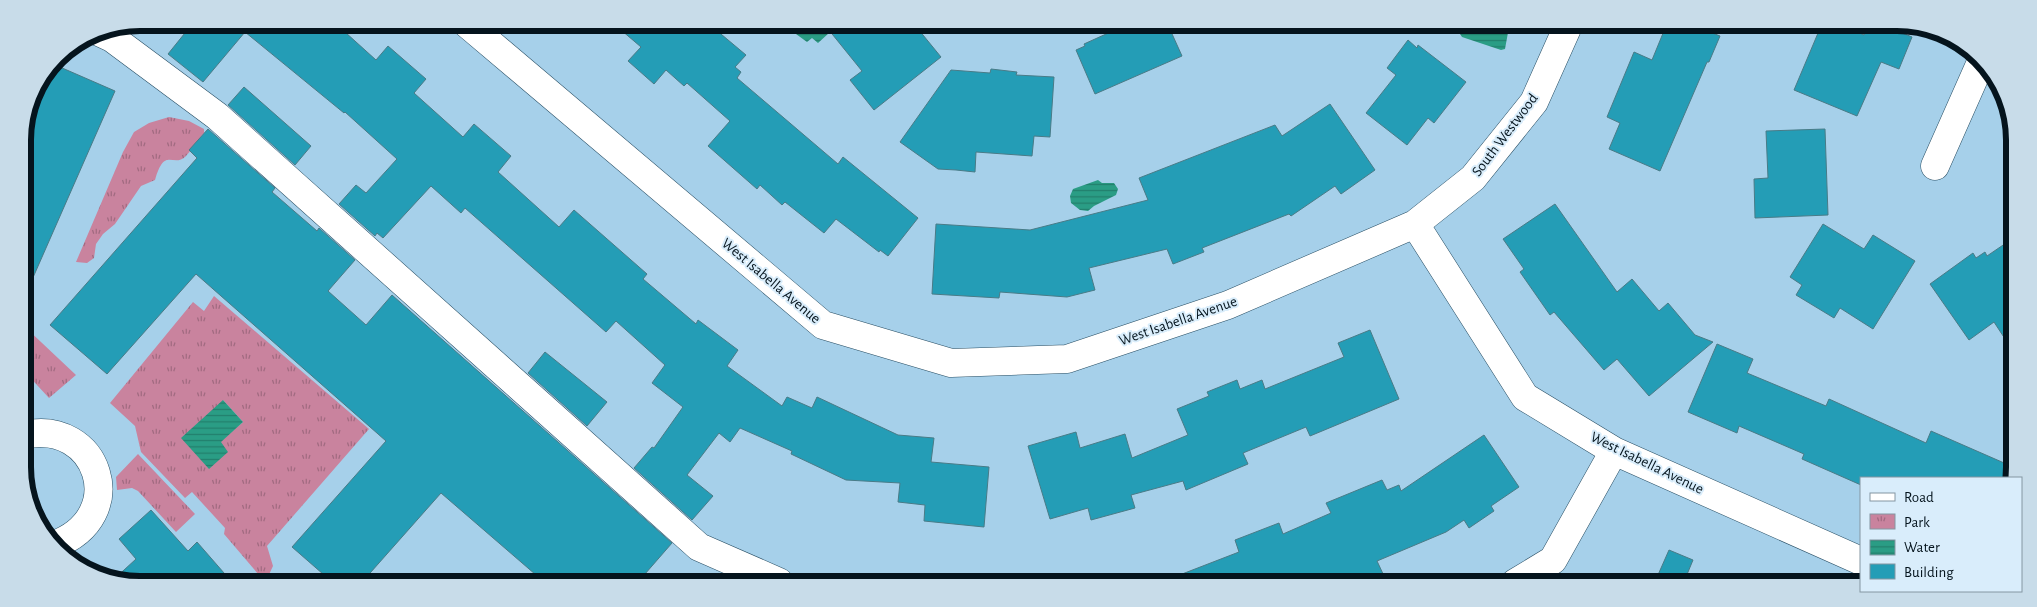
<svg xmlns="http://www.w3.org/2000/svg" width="2037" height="607" viewBox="0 0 2037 607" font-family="'Alegreya Sans',sans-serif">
  <defs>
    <pattern id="park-tufts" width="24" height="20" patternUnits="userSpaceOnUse" patternTransform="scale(1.25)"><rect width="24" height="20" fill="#c9839e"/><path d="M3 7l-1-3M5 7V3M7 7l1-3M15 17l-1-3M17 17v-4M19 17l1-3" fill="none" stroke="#a16a80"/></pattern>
    <pattern id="water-rules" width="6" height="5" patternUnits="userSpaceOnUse" patternTransform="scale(1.25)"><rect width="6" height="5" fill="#2a9d85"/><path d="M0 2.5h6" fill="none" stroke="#227f6c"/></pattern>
  </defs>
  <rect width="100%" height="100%" fill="#a6d0ea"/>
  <path fill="url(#park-tufts)" fill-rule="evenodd" d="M169,117l20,4 15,8v4c-6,6 -13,18 -18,23 -13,13 -21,-11 -31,24l-14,6 -26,38 -12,10 -7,10 -2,14 -7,5 -11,-1 47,-110 11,-20 15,-9z
    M214,296l155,133 -102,117 6,20 -7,15h-2l-40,-47 1,-6 -33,-36 -7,6 -44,-46 -6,-26 -25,-23 83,-101 11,9zM223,400l20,22 -23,20z
    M24,326l52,49 -27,23 -25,-27z
    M138,454l57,60 -19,18 -38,-41 -6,-3 -15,2 -1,-13z"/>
  <path fill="url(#water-rules)" d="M780,24h45l-2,3 6,6 -11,10 -6,-5 -5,4 -11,-8 1,-4 -3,-3z
    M1463,25l46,2 -4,22 -4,1 -39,-13 -2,-3z
    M1098,180l4,3h12l4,6 -2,6 -22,11 -6,5 -8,-1 -9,-7 -1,-7 3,-7z
    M223,400l20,22 -22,20 7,10 -19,17 -28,-31z"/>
  <path fill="#249db6" stroke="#497b87" d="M193,23h142l41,37 12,-14 38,33 -12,14 49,44 11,-13 37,32 -13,16 61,55 15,-17 73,64 -4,5 53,45 2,-4 40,30 -11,16 55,40 5,-9 25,11 5,-11 81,38 36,3 -3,24 58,5 -5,60 -60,-6 1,-16 -27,-3 2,-19 -54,-3 -55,-26 1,-3 -52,-23 -10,14 -11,-9 -32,42 26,21 -21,24 -58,-52 18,-21 2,1 29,-41 -31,-24 13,-18 -49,-44 -10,11 -141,-124 -4,5 -30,-27 -48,52 -6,-5 -2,3 -36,-32 17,-19 10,8 31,-34 -52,-47 -1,1 -99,-81 -42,50 -35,-28z
    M614,24h95l37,31 -11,12 6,5 -4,6 101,86 5,-7 75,61 -30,38 -8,-6 -1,2 -43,-33 -12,14 -39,-31 -3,3 -22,-20 -3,4 -49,-43 22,-25 -43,-38 -3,3 -18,-16 -12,14 -26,-23 13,-14z
    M824,24h90l27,33 -67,53 -24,-30 12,-9z
    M1126,25h42l14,31 -87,38 -19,-44 9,-4 -1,-2z
    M1666,26h29l25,10 -11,26h-2l-47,109 -51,-22 11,-26 -13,-6 27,-65 18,8z
    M1821,26h24l19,9 4,-9h18l26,11 -13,32 -18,-7 -24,54 -63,-26z
    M1408,40l9,8 1,-3 48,37 -32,41 -6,-5 -21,27 -41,-32 30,-38 -9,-7z
    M53,64l62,27 -91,207 -1,-165 6,-26 10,-24z
    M991,69l26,3 -1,3 38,2 -4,60 -16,-1 -2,20 -56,-4 -1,20 -19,-2 -18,-1 -38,-27 51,-72 39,3z
    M244,87l67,59 -16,19 -67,-60z
    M1330,104l45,66 -34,24 -6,-8 -44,30 -2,-2 -87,34 2,4 -31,12 -6,-15 -78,19 6,22 -28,7 -67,-5 -1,6 -67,-4 4,-70 94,6 118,-30 -9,-22 136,-53 7,11z
    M208,129l67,59 -3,4 45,39 2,-3 36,32 -27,31 38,34 26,-30 280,248 -34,39 -95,-1 -102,-88 -78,88h-32l-39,-34 94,-106 -190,-167 -89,100 -57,-49 147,-167 -8,-8z
    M1825,129l3,86 -73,3 -1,-39 14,-1 -2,-47z
    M1555,204l62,88 15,-13 27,32 9,-8 27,32 18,7 -64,54 -32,-37 -13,11 -50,-58 -4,3 -30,-43 4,-3 -21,-30z
    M1823,224l41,25 9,-14 42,26 -42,68 -33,-21 -6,10 -38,-23 6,-10 -12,-8z
    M2012,239l-1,109 -17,-26 -25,18 -39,-56 43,-31 3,5 9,-6 2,4z
    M1370,330l29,69 -89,37 -4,-9 -63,26 5,11 -62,26 -3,-9 -52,14 4,13 -44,12 -3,-12 -38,11 -22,-73 48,-14 4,16 45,-14 7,24 56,-23 -11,-26 32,-13 -2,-4 30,-12 3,9 22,-9 3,9 79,-32 -6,-14z
    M1717,344l36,15 -6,14 79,33 3,-7 97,44 5,-12 80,35v12h-150v7l-59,-26 2,-5 -65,-28 -2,7 -49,-21z
    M545,352l62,50 -20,24 -59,-53z
    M1484,435l35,52 -28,19 3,5 -25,17 -5,-8 -18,12 -69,29 7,15 -17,7h-202l-1,-2 75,-29 -4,-12 44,-17 4,11 48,-21 -5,-10 56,-23 5,10 12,-5 2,6z
    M151,510l37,41 9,-9 34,39h-119l24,-22 -17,-20z
    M1669,550l24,10 -10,24h-29z"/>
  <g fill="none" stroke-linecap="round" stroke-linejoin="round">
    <defs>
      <path id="minor" d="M466,23l357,302 128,38 116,-4 161,-54 187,-81 58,-46 61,-76 34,-76
        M97,31l15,7 105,78 482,431 80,35
        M1935,166l47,-106
        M1415,224l110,173 89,54 247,110
        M24,435c74,-17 108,81 30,110
        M1515,583l38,-23 61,-109"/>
    </defs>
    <use href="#minor" stroke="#284e64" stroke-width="29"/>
    <use href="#minor" stroke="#fff" stroke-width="28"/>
  </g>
  <g text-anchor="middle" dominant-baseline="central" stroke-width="4" stroke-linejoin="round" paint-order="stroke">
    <g font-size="15" fill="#05141d" stroke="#d9edfb">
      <text transform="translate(1505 135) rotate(-53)">South Westwood</text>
      <text transform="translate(771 281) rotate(40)">West Isabella Avenue</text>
      <text transform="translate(1178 321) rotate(-19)">West Isabella Avenue</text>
      <text transform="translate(1647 463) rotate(26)">West Isabella Avenue</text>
    </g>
  </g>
  <path d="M0 0H2037V607H0ZM140 31H1897A109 109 0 0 1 2006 140V467A109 109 0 0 1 1897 576H140A109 109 0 0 1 31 467V140A109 109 0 0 1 140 31Z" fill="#c8dce9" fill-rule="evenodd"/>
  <path fill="none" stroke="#05141d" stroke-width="6" d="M140 31H1897A109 109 0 0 1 2006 140V467A109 109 0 0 1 1897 576H140A109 109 0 0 1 31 467V140A109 109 0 0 1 140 31Z"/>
  <rect x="1860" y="477" width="162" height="115" fill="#d9edfb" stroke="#8496a2"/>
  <rect x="1870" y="493" width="25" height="8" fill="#ffffff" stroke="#8496a2"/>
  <text x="1904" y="502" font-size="15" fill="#05141d">Road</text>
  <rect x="1870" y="514" width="25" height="15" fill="url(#park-tufts)" stroke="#8496a2"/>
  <text x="1904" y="527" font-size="15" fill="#05141d">Park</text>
  <rect x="1870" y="540" width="25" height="15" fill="url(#water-rules)" stroke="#8496a2"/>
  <text x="1904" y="552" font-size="15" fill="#05141d">Water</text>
  <rect x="1870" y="564" width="25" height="15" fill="#249db6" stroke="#8496a2"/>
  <text x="1904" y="577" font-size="15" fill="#05141d">Building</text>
</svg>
